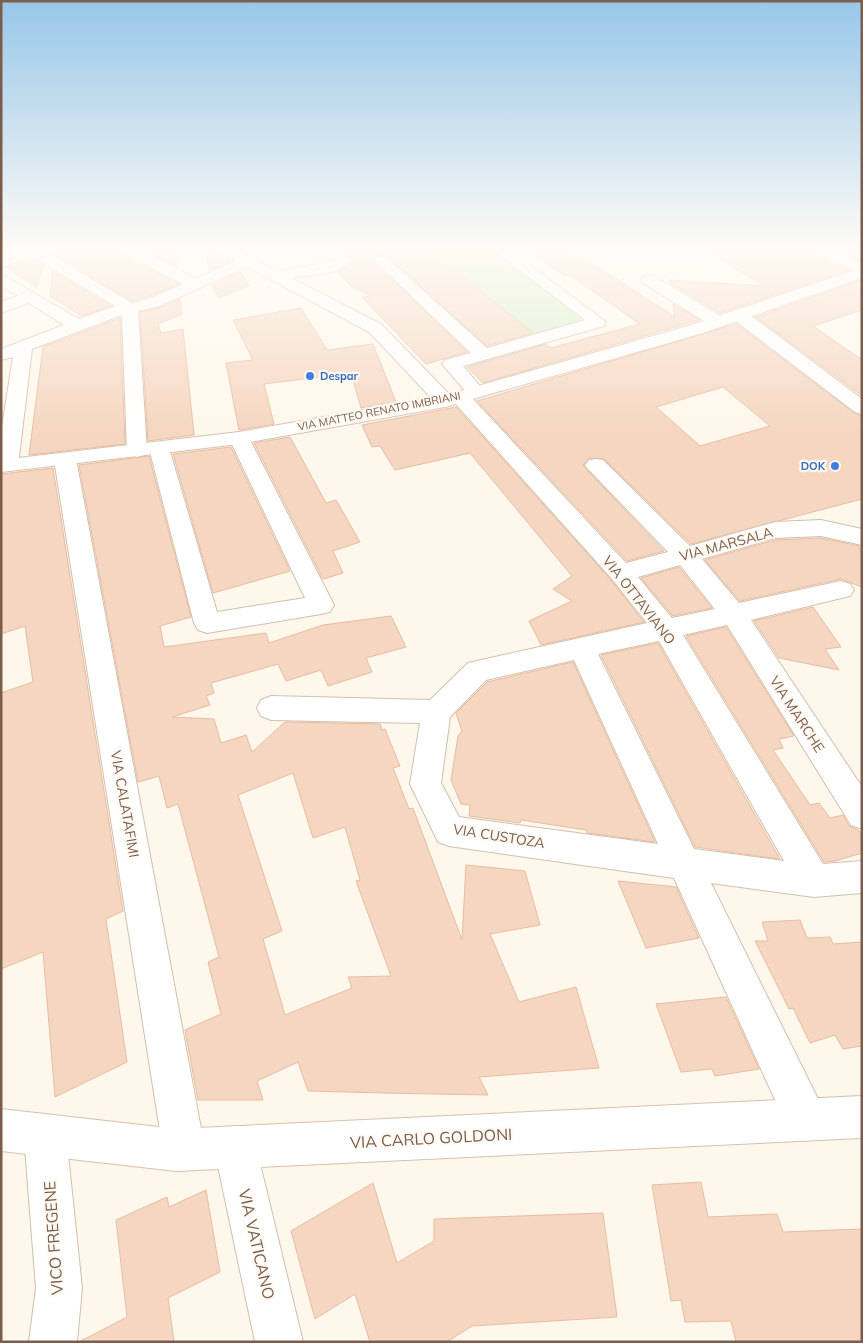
<svg xmlns="http://www.w3.org/2000/svg" width="863" height="1343" viewBox="0 0 863 1343" font-family="Mulish,sans-serif">
  <rect width="100%" height="100%" fill="#fef7eb"/>
  <path fill="#d6eec7" d="M428,247h59l94,71v2l-46,15z"/>
  <path fill="#f5d6c0" stroke="#e9bc9f" fill-rule="evenodd" d="M1,247h28l-28,9z
    M59,247h55l3,5 62,32 -32,13 -15,4 -77,-46z
    M138,247h37l2,20z
    M205,247h5l21,14 -22,10z
    M333,247h93l107,86 -46,13 -100,-90 -11,-1 -3,6 94,91 -41,12 -64,-67 9,-1 -20,-10 -14,-14 9,-5 6,-7 -9,-9z
    M522,247h38l15,10 6,-1 94,61 -2,-13 26,16 -216,63 -16,-16 79,-23 5,4 89,-24 -70,-49 -5,1z
    M701,247h107l3,5 39,18 -130,43 -50,-30 -1,-3 95,6z
    M834,247h28v14z
    M33,259l11,7 -8,21 -29,-20z
    M53,271l58,35 -29,10 -32,-20z
    M241,272l8,14 -30,12 -7,-13z
    M862,280v30l-49,16 49,34v36l-106,-79z
    M180,299l2,15 -24,10 3,9 22,-4 11,106 -46,6 -8,-129 19,-4z
    M301,308l26,42 46,-6 23,58 -35,6 -10,-35 -87,11 10,40 -35,6 -13,-67 27,-3 -20,-40z
    M120,318l5,126 -96,11 14,-108z
    M736,324l118,89 8,3v83l-171,45 -87,-85 -15,-1 -6,7 5,6 76,80 -37,10 -150,-160zM723,387l47,39 -70,20 -44,-39z
    M456,407l155,173 33,42 -103,23 -12,-24 43,-20 -19,-12 19,-13 -102,-123 -75,17 -15,-24 -8,1 -10,-22z
    M290,437l36,66 10,-3 24,42 -27,9 10,22 -20,6 -69,-136z
    M231,447l59,124 -77,22 -40,-139z
    M149,456l42,161 -31,9 4,21 102,-14 3,10 54,-18 68,-9 15,31 -40,11 6,14 -44,14 -7,-16 -35,11 -8,-17 -67,19 3,10 -8,3 4,9 -38,12 42,2 7,24 25,-8 6,17 33,-30 95,2 2,6 3,-1 15,37 -7,2 16,41 4,-1 49,132 4,-75 59,6 15,54 -50,9 29,68 57,-15 23,81 -120,9 9,18 -104,-2 -76,-2 -10,-29 -41,19 6,19h-65l-13,-70 36,-16 -13,-52 11,-5 -41,-153 -11,4 -8,-32 -21,6 -59,-317zM293,773l20,65 32,-11 15,53 -4,1 35,95 -43,1 4,11 -67,27 -22,-76 19,-8 -44,-136z
    M53,468l70,443 -17,8 21,143 -72,35 -12,-145 -42,17v-276l32,-11 -8,-56 -24,8v-160z
    M821,538l38,8 1,6 2,1v34l-21,-8 -101,22 -35,-41 70,-20z
    M679,567l33,41 -39,8 -32,-38z
    M813,607l28,40 -16,2 14,21 -60,-12 -25,-37z
    M726,627l68,109 -15,3 4,9 -10,2 37,55 9,-2 11,15 13,-3 6,11 9,4 4,5v18l-27,8 -11,1 -138,-226z
    M658,643l122,216 -85,-12 -94,-192z
    M573,662l82,180 -68,-9 -1,-3 -65,-10 -1,3 -51,-7 1,-11 -9,-1 -10,-24 7,-44 4,-5 -6,-18 31,-31z
    M618,881l58,6 23,51 -53,10z
    M800,920l7,18 23,-1 3,7 29,-2v104l-19,3 -8,-14 -25,8 -17,-35 -4,1 -34,-68h13l-6,-19z
    M726,997l33,72 -44,7 -3,-7 -31,3 -25,-68z
    M701,1182l7,35 69,-3 6,18 79,-3v113h-126l-5,-21 -46,1 -4,-22 -10,1 -19,-116z
    M373,1183l24,80 37,-22v-22l169,-6 14,104 -145,9 -25,16h-77l-15,-48 -40,25 -24,-88z
    M206,1190l14,82 -52,26 6,44h-95l48,-25 -11,-97 51,-23 2,10z"/>
  <g fill="none" stroke-linecap="round" stroke-linejoin="round">
    <defs>
      <path id="street" d="M35,247h22l-2,3 -8,3 85,50 16,-4 35,-15 -65,-34 -2,-3h18l62,32 39,-18 -23,-14h18l18,9 20,-9h20l-2,3 -27,12 19,9 52,-9 3,-2 -22,-10 -2,-3c14,0 32,0 41,13 -11,16 -41,15 -59,18l90,46 70,72 2,-3 7,-2 7,2 -25,-29 3,-4 26,-7 -97,-93 2,-3h10l101,91 98,-28 -96,-73h17l100,75 -2,4 -141,40 22,26 -2,4 -7,2 -6,-2 156,167 42,-11 -79,-82 -4,-5 4,-5 7,-1 7,1 87,86 85,-24 46,-2 41,9v16l-41,-9 -46,2 -73,21 37,44 102,-22 9,3 4,6 -4,6 -99,24 111,167v42l-11,-4 -124,-200 -44,10 140,229 39,-3v32l-48,4 -103,-14 110,222 6,15 -6,15 -15,6 -15,-6 -117,-257 -225,-32 -11,-4 -28,-58 10,-61 -149,-3 -10,-4 -4,-8 4,-8 10,-4 159,4 38,-37 179,-40 -35,-44 -158,-177 -2,3 -7,2 -7,-2 -69,-73 -122,-65 -88,39 -21,5 9,140 -3,4 -7,2 -7,-2 -3,-4 -5,-136 -90,34 -14,116 -4,5 -7,1 -6,-1v-37l12,-76 -12,3v-11l63,-24 -35,-22 -28,10v-11l17,-6 -17,-10v-12l78,45 36,-13 -82,-49 -32,10v-9zM680,565l35,44 -43,9 -34,-41zM659,641l125,220 -90,-12 -96,-195zM574,660l84,184 -199,-27 -18,-34 9,-66 36,-37z
        M810,247h19l33,16v11l-50,-24z
        M649,275l6,2 69,41 2,4 -2,4h-12l-69,-43 -2,-3 2,-3z
        M739,310l6,1 117,88v15l-7,-2 -122,-93 -2,-4 2,-4z
        M239,432l7,2 3,4 85,167 -4,7 -9,2 -114,19 -9,-3 -4,-7 -45,-175 3,-4 7,-2 7,2 3,4 48,164 88,-14 -76,-160 3,-4z
        M65,453l7,2 4,4 129,691 -6,15 -15,6 -15,-6 -6,-15 -109,-691 4,-4z
        M45,1114l15,6 6,15 16,153 -5,54h-48l7,-54 -12,-153 6,-15z
        M235,1126l15,6 6,15 47,195h-48l-41,-195 6,-15z"/>
      <path id="secondary" d="M862,268v10l-159,55 -258,74 -206,37 -238,28v-12l238,-28 204,-36 248,-71z
        M862,1096v42l-686,33 -175,-20v-42l175,20z"/>
    </defs>
    <use href="#street" stroke="#d2bfae" stroke-width="2"/>
    <use href="#secondary" stroke="#d8c1ae" stroke-width="2"/>
    <use href="#street" fill="#fff" fill-rule="evenodd"/>
    <use href="#secondary" fill="#fff" fill-rule="evenodd"/>
  </g>
  <linearGradient id="sky" x2="0" y2="1"><stop stop-color="#97c7e9"/><stop offset="0.57" stop-color="#fffbf6"/><stop offset="1" stop-color="#fffbf6" stop-opacity="0"/></linearGradient>
  <rect width="863" height="435" fill="url(#sky)"/>
  <g fill="#3f7fe0" stroke="#fffaf3" stroke-width="2">
    <circle cx="310" cy="376" r="5"/>
    <circle cx="835" cy="466" r="5"/>
  </g>
  <g text-anchor="middle" dominant-baseline="central" stroke-width="4.5" stroke-linejoin="round" paint-order="stroke">
    <g font-size="11" font-weight="bold" fill="#366cbe" stroke="#fffaf3" text-anchor="start">
      <text x="320" y="376">Despar</text>
      <text x="825" y="466" text-anchor="end">DOK</text>
    </g>
    <g font-size="11" fill="#7c5d4b" stroke="#fffaf3">
      <text transform="translate(379 411) rotate(-11)">VIA MATTEO RENATO IMBRIANI</text>
    </g>
    <g font-size="14" fill="#7c5d4b" stroke="#fffaf3">
      <text transform="translate(726 544) rotate(-15)">VIA MARSALA</text>
      <text transform="translate(639 600) rotate(52)">VIA OTTAVIANO</text>
      <text transform="translate(797 714) rotate(57)">VIA MARCHE</text>
      <text transform="translate(125 804) rotate(80)">VIA CALATAFIMI</text>
      <text transform="translate(499 836) rotate(9)">VIA CUSTOZA</text>
    </g>
    <g font-size="16" fill="#7c5d4b" stroke="#fffaf3">
      <text transform="translate(431 1138) rotate(-3)">VIA CARLO GOLDONI</text>
      <text transform="translate(53 1238) rotate(-94)">VICO FREGENE</text>
      <text transform="translate(257 1244) rotate(77)">VIA VATICANO</text>
    </g>
  </g>
  <rect width="863" height="1343" fill="none" stroke="#7c5d4b" stroke-width="5"/>
</svg>
